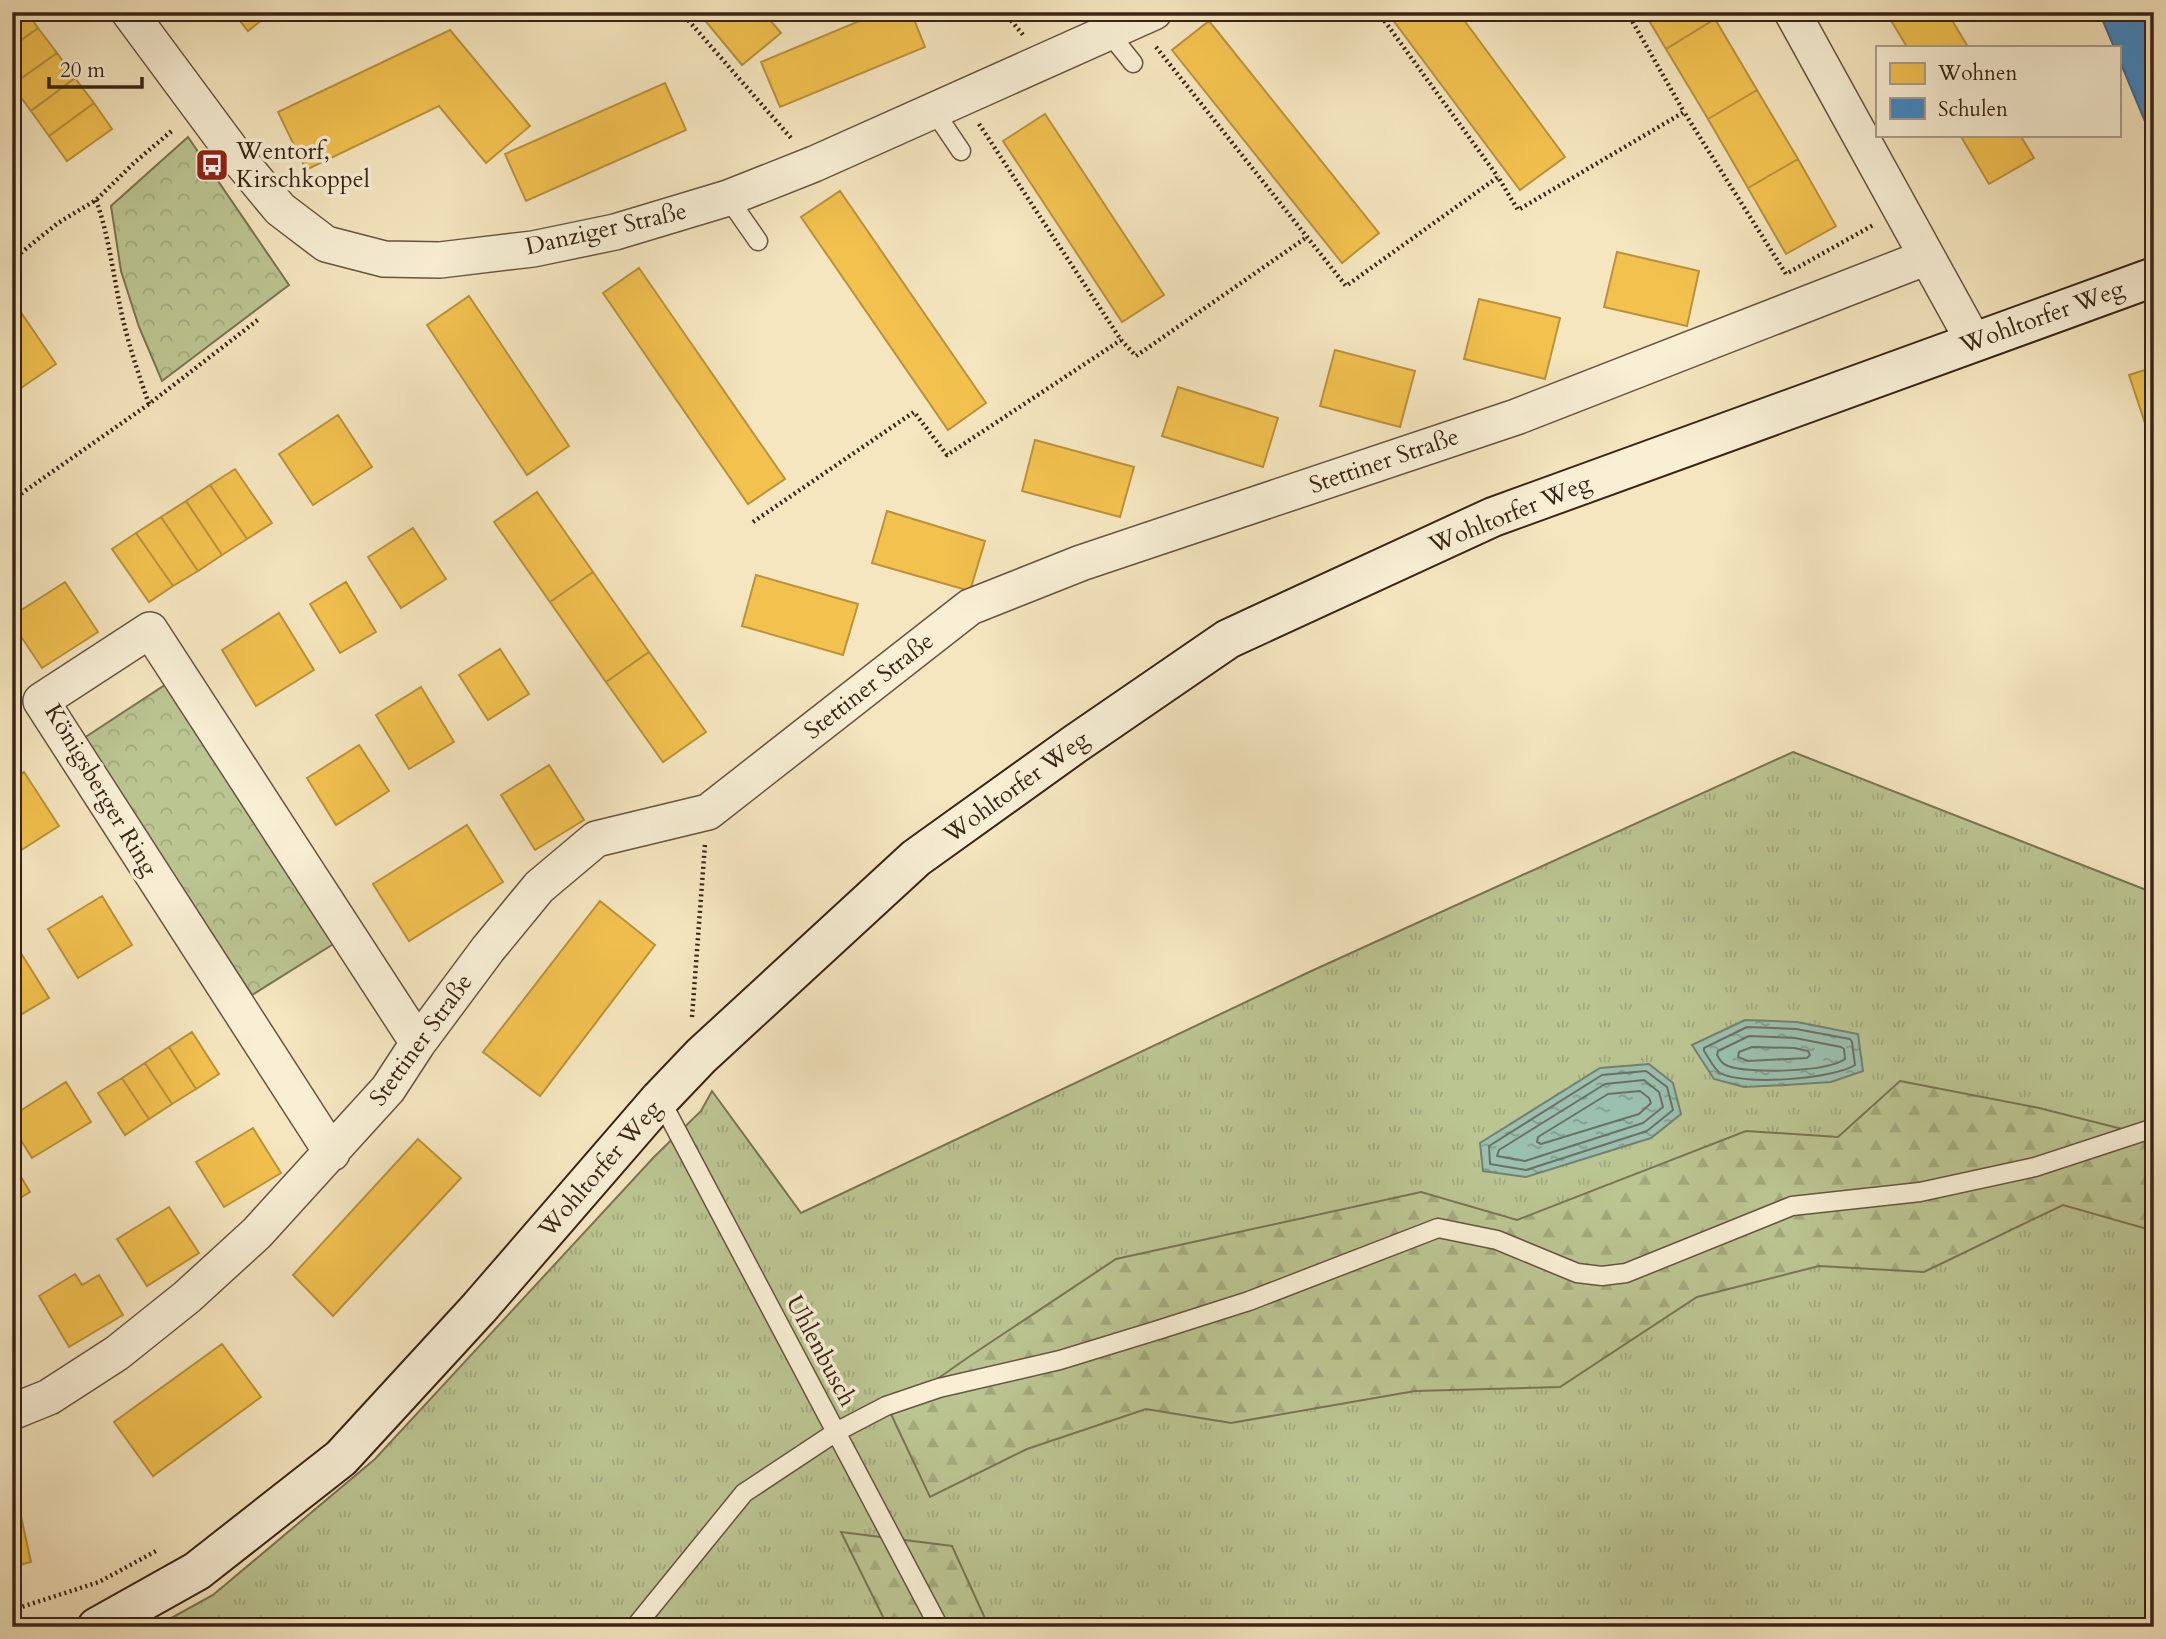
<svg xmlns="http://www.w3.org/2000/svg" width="2166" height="1639" viewBox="0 0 2166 1639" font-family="Cardo,serif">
  <defs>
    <pattern id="grass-tufts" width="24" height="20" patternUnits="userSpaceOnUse" patternTransform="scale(1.75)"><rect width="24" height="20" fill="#bbc592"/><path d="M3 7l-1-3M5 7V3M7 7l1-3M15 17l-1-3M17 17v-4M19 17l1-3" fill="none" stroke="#a2a97d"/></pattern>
    <pattern id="forest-firs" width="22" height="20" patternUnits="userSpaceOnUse" patternTransform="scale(1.75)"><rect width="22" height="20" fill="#bbc592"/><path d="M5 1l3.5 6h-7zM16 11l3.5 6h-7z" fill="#a2a97d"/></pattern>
    <pattern id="park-crowns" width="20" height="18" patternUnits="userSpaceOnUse" patternTransform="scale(1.75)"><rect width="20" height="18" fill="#bbc592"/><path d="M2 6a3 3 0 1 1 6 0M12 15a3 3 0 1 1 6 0" fill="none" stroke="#a2a97d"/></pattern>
    <pattern id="water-ripples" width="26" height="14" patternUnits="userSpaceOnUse" patternTransform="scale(1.75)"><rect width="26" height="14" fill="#9cc0b0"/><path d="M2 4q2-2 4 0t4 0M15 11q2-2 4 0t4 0" fill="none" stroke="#809c8e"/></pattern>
  </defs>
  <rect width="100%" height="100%" fill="#f5e6bf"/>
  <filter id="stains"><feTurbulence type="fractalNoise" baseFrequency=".00286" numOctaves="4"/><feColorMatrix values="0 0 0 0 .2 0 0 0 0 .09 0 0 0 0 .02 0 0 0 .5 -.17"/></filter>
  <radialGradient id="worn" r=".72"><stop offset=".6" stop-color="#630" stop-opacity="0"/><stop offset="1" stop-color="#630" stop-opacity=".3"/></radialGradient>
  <path fill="url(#grass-tufts)" stroke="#7a7454" stroke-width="2" d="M1793,752l361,141v734h-1999l58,-32 162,-136 279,-302 47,-46 11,-20 89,122 506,-240z"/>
  <path fill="url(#forest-firs)" stroke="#7a7454" stroke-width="2" d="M1900,1081l139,27 115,29v94l-91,-26 -139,67 -105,-6 -122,31 -137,90 -145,4 -184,32 -85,-14 -119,40 -97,48 -40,-85 80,-56 146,-97 305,-67 96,28 229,-89 92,6z
    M841,1532l111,14 37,81h-101z"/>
  <path fill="url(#park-crowns)" stroke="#7a7454" stroke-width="2" d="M188,137l101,148 -127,96 -23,-54 -18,-56 -10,-65z
    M168,683l167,260 -83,52 -168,-257z"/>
  <path fill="url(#water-ripples)" stroke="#748172" stroke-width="2" d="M1745,1020l52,2 61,12 5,37 -32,11 -45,3 -42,2 -30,-8 -22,-34z
    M1649,1064l24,19 8,31 -30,24 -125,39 -43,-6 -3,-28 120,-75z"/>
  <path fill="#f2c14e" stroke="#ba923d" stroke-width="2" d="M12,12h15l11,16 -26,19z
    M233,12h37l1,1 -23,18z
    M698,12h65l18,21 -39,32z
    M881,12h30l14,35 -145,60 -19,-45z
    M1387,12h71l107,145 -45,33z
    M1644,12h67l4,7 -49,30z
    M1886,12h61l21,35h-61z
    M1715,19l42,71 -49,29 -42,-70z
    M1209,21l170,212 -37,30 -170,-213z
    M38,28l19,25 -45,32v-38z
    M450,30l80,96 -44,37 -47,-57 -133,64 -28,-58z
    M57,53l18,25 -44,33 -19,-26z
    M75,78l19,25 -45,33 -18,-25z
    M665,83l21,47 -160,71 -21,-47z
    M1757,90l41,69 -50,29 -40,-69z
    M94,103l18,26 -45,32 -18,-25z
    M1045,114l119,181 -42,27 -119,-181z
    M1960,135h60l14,23 -45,26z
    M1798,159l38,67 -50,28 -38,-66z
    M840,191l146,212 -38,27 -147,-213z
    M1617,252l82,19 -12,55 -83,-19z
    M639,268l146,211 -37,25 -145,-211z
    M469,296l100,150 -42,29 -100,-150z
    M1479,299l81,19 -15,61 -81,-20z
    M14,302l42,62 -44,30v-91z
    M1335,350l80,21 -15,56 -80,-21z
    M2154,367v56l-8,3 -17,-51z
    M1178,387l100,31 -15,49 -101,-31z
    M338,415l34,52 -59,38 -34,-51z
    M1035,440l99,27 -14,50 -98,-26z
    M235,469l37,54 -25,16 -37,-54z
    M210,485l37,54 -25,16 -36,-54z
    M537,492l56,80 -43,30 -56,-80z
    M186,501l36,54 -24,16 -37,-54z
    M887,511l98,30 -15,50 -98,-28z
    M161,517l37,54 -25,15 -37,-53z
    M413,528l33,51 -45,29 -33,-51z
    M136,533l37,53 -24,16 -37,-53z
    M593,572l56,80 -43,30 -56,-80z
    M756,575l102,29 -15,51 -101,-29z
    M65,582l33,50 -56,36 -30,-45v-7z
    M346,582l30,50 -36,21 -30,-49z
    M279,613l35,57 -58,36 -34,-56z
    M500,649l29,45 -41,26 -29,-45z
    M649,652l57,80 -43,30 -57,-80z
    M421,687l33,55 -45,27 -33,-54z
    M359,745l30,46 -53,34 -29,-47z
    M549,765l35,55 -49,30 -34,-55z
    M24,772l35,54 -47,30v-76z
    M467,825l36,57 -94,59 -36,-57z
    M102,896l30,49 -54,33 -30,-49z
    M600,901l55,44 -115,151 -57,-44z
    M19,950l30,48 -37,22v-65z
    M192,1032l27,42 -23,15 -27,-42z
    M169,1047l27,42 -24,15 -27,-41z
    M145,1063l27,41 -23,15 -27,-41z
    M122,1078l27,41 -24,16 -27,-42z
    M66,1082l25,40 -59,36 -20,-32v-10z
    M253,1128l28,45 -57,34 -28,-45z
    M418,1139l43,39 -128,138 -40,-41z
    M12,1162l18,30 -18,11z
    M169,1207l30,46 -52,33 -30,-47z
    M75,1274l7,11 17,-10 24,40 -54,32 -30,-51z
    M222,1344l39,53 -108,79 -39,-54z
    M15,1489l16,73 -19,5v-77z"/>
  <path fill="#3f88c5" stroke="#3d6a90" stroke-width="2" d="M2099,12h55v131l-35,-84v-12h-5z"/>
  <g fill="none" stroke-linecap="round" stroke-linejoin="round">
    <path stroke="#6a7263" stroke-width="2" d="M1747,1027l49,2 54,10 2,3 3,23c-22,14 -112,21 -135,8 -6,-4 -11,-15 -16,-22v-3z
      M1749,1036l46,2 46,9 3,2 1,10c-17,13 -97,15 -117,7 -6,-2 -8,-6 -11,-11l1,-4z
      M1752,1047l42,1 14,3 2,4 -3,3 -59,3 -10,-4 1,-5z
      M1646,1071l21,16 6,23 -26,21 -121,39 -36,-6 -1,-18 113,-71z
      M1644,1080l15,12 4,15 -20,16 -118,38 -28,-5 2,-6 106,-66z
      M1640,1091l9,7 2,5 -12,11 -98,30 -4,-2 1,-5 70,-43z"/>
    <defs>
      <path id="service" d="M1109,33l24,30
        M934,111l27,40
        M728,198l30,43
        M660,1099l279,528
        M635,1627l109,-134 92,-61 50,-26 53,-18 121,-28 98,-30 91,-29 189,-73 59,12 80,33 25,3 24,-3 166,-67 128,-14 115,-25 119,-39"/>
      <path id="minor" d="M129,12l103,139 48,58 46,35 58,15 56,1 93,-11 82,-17 113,-34 86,-34 340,-152
        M1792,12l182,330
        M332,1153l-291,-452 109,-71 268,413
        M12,1412l37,-15 68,-44 70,-56 70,-64 131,-144 30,-46 70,-94 51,-62 57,-48 112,-27 262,-205 111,-44 435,-146 411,-160"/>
      <path id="secondary" d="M97,1627l100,-56 144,-113 138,-150 181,-209 41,-43 215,-198 159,-114 153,-105 265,-122 661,-240"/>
    </defs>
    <use href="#service" stroke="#685440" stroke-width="21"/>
    <use href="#minor" stroke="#685440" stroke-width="38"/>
    <use href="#secondary" stroke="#392316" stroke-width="42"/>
    <path stroke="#392316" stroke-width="4.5" stroke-dasharray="2 3.5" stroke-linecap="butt" d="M681,12l110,126
      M1004,12l20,24
      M1378,12l120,165
      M1627,12l57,100
      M1156,47l190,239 152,-109 20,33 166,-98 102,162 89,-50
      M979,124l142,216 15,16 171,-119
      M96,200c13,36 17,74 25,111 7,32 17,62 28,93
      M12,260l46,-37 38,-23 39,-38 39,-33
      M12,500l137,-96 110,-85
      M753,522l161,-110 33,43 174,-115
      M692,1017l13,-173
      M12,1610l87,-28 57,-31"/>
    <use href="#service" stroke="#f8efd5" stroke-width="18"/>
    <use href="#minor" stroke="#f8efd5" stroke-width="35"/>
    <use href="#secondary" stroke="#f8efd5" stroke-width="38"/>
  </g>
  <defs>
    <symbol id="bus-square" viewBox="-11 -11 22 22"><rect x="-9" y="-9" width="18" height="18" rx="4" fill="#8f2418" stroke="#f8efd5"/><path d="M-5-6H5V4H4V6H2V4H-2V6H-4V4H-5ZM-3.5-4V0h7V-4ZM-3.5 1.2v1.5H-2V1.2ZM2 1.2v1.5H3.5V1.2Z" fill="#fff"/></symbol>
  </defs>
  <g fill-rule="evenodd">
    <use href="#bus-square" x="193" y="146" width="38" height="38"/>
  </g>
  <g text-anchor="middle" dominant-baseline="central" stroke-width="7" stroke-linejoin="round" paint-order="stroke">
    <g font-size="24" fill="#392316" stroke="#f8efd5" text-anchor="start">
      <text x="236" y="151">Wentorf,<tspan x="236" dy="28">Kirschkoppel</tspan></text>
    </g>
    <g font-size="24" fill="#392316" stroke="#f8efd5">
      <text transform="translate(606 229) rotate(-13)">Danziger Straße</text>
      <text transform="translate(2042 317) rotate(-20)">Wohltorfer Weg</text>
      <text transform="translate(1384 461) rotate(-19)">Stettiner Straße</text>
      <text transform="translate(1510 514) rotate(-22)">Wohltorfer Weg</text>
      <text transform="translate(869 686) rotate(-38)">Stettiner Straße</text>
      <text transform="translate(1016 787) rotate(-36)">Wohltorfer Weg</text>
      <text transform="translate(101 790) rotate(59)">Königsberger Ring</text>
      <text transform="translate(421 1040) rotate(-54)">Stettiner Straße</text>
      <text transform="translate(600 1169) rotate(-49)">Wohltorfer Weg</text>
      <text transform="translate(821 1351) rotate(62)">Uhlenbusch</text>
    </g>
  </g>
  <rect width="2166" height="1639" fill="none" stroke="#f5e6bf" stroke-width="42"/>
  <rect x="14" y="14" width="2138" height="1611" fill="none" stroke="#392316" stroke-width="3.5"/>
  <rect x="21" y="21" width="2124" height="1597" fill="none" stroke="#392316" stroke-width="2"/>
  <rect x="1876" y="46" width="245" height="91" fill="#f8efd5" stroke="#ac9d89" stroke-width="2"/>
  <rect x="1890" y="63" width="35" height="21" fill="#f2c14e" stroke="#ac9d89" stroke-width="2"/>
  <text x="1938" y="80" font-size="21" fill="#392316">Wohnen</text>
  <rect x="1890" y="98" width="35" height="21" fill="#3f88c5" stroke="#ac9d89" stroke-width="2"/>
  <text x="1938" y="116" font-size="21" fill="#392316">Schulen</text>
  <path d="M49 77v10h93v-10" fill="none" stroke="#392316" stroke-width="3.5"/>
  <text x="60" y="77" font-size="21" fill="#392316" stroke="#f8efd5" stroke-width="5" paint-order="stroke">20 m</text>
  <rect width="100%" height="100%" filter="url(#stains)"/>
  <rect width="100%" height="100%" fill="url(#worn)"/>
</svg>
